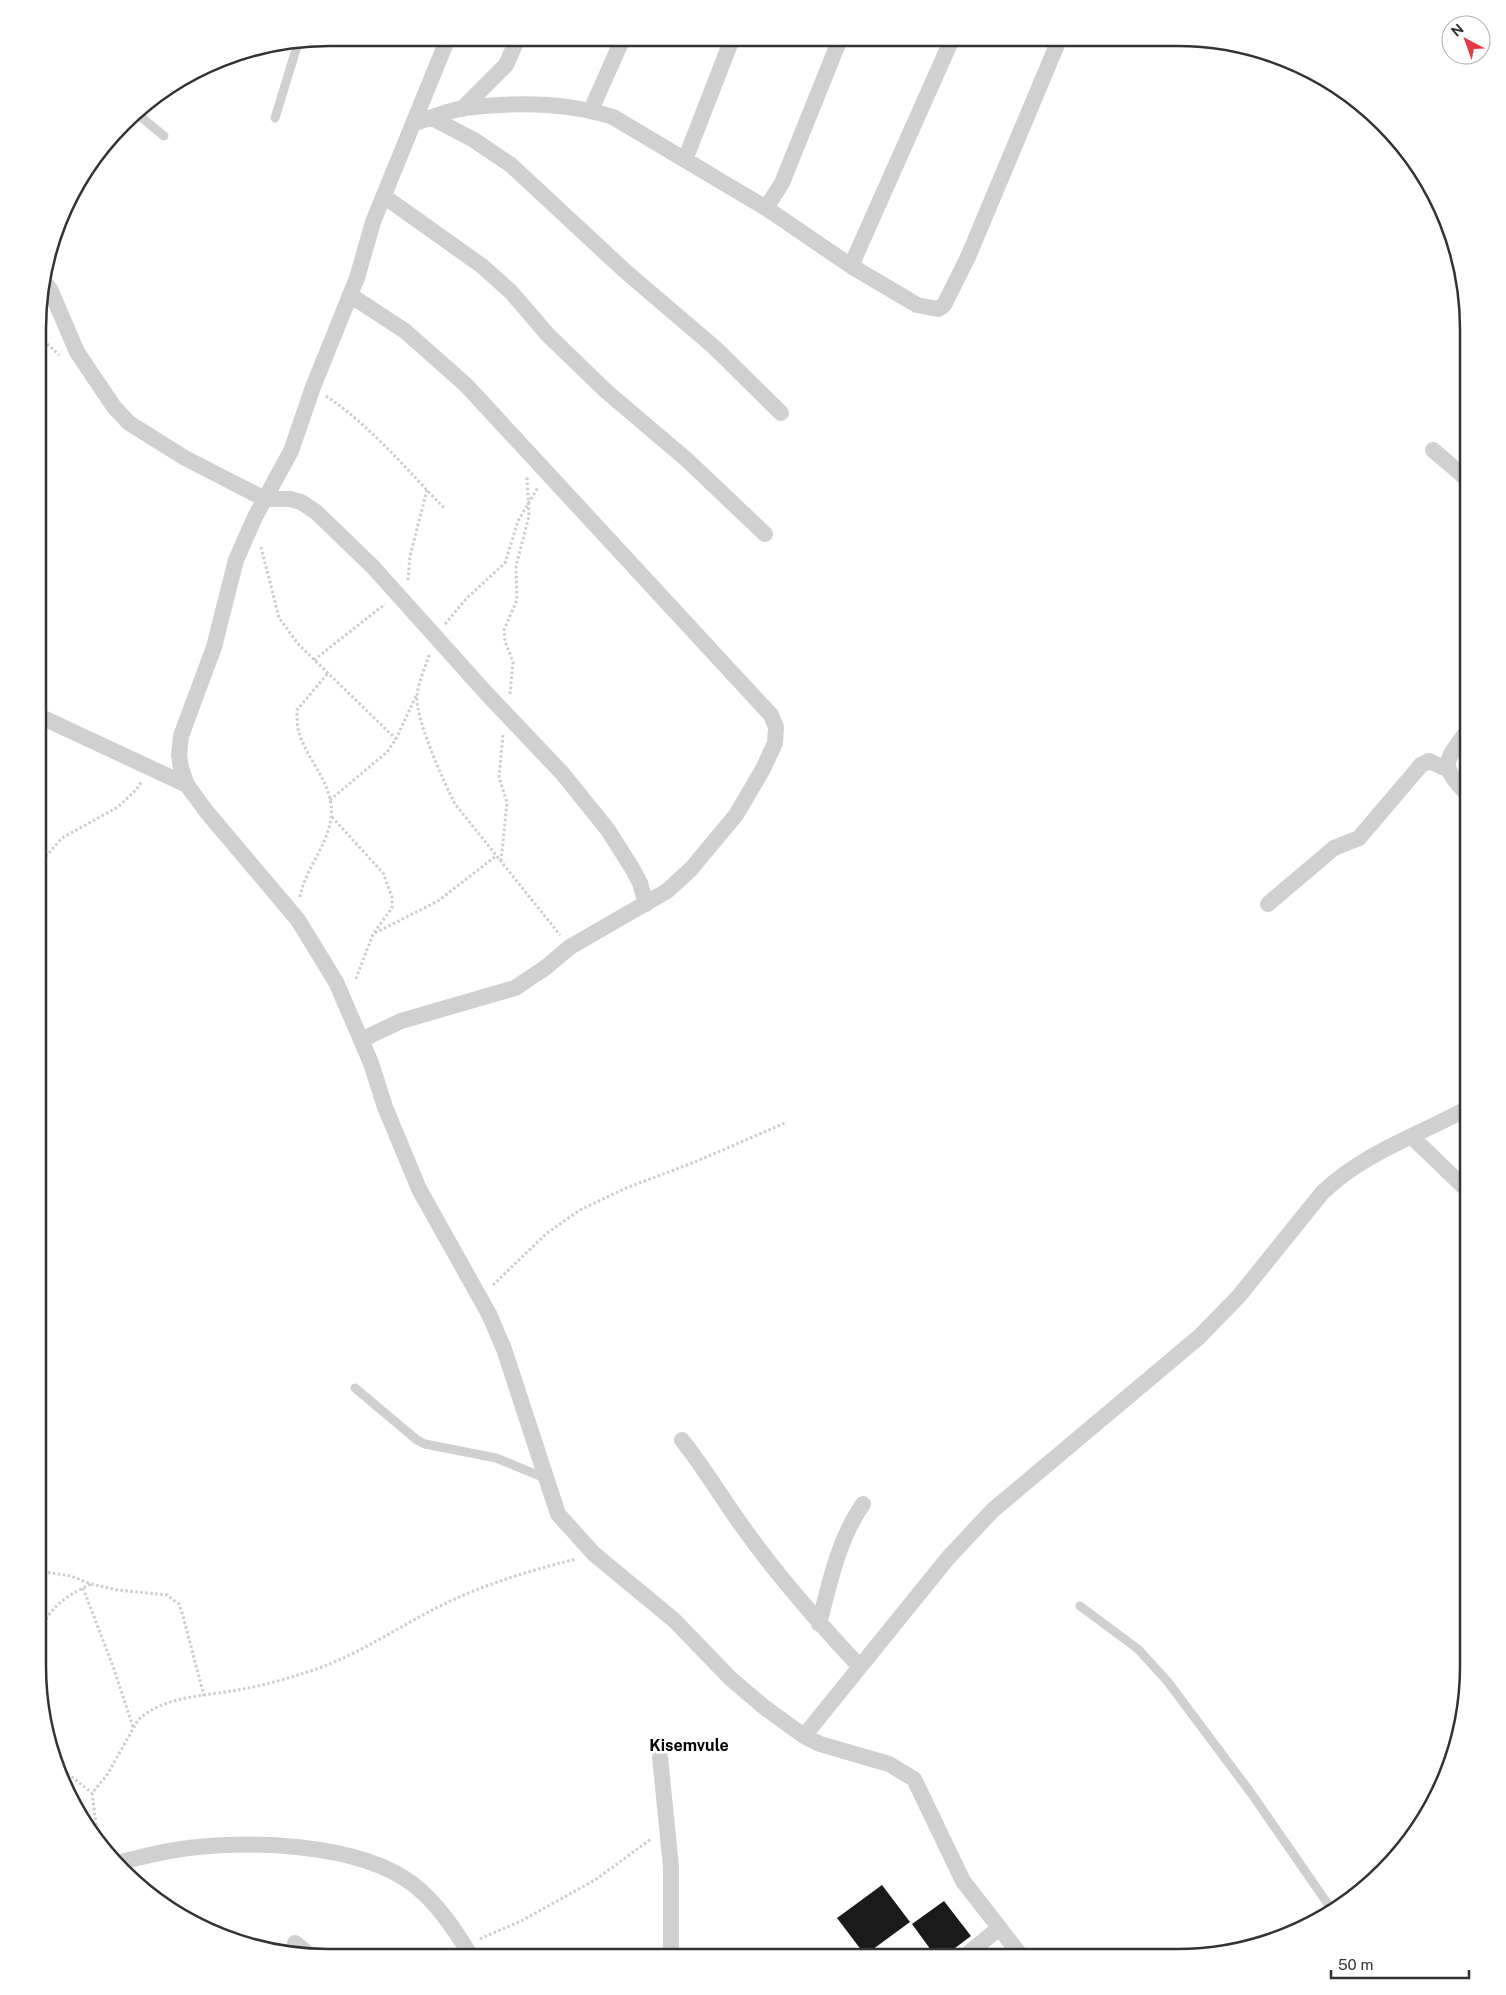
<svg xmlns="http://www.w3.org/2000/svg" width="1506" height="1995" viewBox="0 0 1506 1995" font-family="'Public Sans',sans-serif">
  <rect width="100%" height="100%" fill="#fff"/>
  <path fill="#1a1a1a" d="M882,1885l28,37 -45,33 -28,-37z
    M944,1901l27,35 -28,21h-7l-24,-33z"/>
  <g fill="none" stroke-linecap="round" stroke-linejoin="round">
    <path stroke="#cdcdcd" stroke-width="3" stroke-dasharray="2.5 2.5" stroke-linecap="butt" d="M40,337l19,18
      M326,396c45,30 82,75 119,113
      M261,547l18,71 20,27 97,94
      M408,580l2,-24 17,-66
      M445,624l22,-26 38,-35 13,-42 20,-34
      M429,655c-4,13 -11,28 -12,41 -2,23 27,86 38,108l105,131
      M314,660l71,-56
      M510,694l3,-32 -8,-21 -1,-11 13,-30 -1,-34 13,-50 -2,-39
      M330,800l57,-48 9,-13 20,-43
      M332,817l51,56 9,24v11l-19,26 -18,47
      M501,861l6,-58 -8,-26 4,-42
      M39,864l23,-26 56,-31 18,-17 6,-9
      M300,897c5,-28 27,-50 31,-79 4,-33 -23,-56 -32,-85 -2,-7 -2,-16 -2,-23l31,-37
      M375,933l63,-32 58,-45
      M493,1285l54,-52 33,-23 46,-22 69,-26 92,-40
      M38,1571l33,5 20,8 27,6 49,5 12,9 4,12 21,80
      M83,1588l31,81 19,58
      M38,1632c14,-26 26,-35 53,-48
      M56,1764l36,29
      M98,1840l-6,-47 15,-18 31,-55c25,-24 67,-24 100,-30 22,-4 45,-10 66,-17 55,-16 101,-52 153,-75 38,-17 79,-29 119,-39
      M480,1939l43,-19 72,-40 56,-41"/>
    <path stroke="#d0d0d0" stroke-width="9" d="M135,112l29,24
      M275,118l23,-75
      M355,1388l62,52 8,4 71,14 49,20
      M1080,1606l58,43 30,33 83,111 81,117"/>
    <path stroke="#d0d0d0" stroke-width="16" d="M448,38l-75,184 -16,56 -44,109 -22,64 -36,66 -19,43 -22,87 -33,89 -2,19 2,13 6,17 19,26 92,109 38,62 35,81 14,44 34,82 70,125 15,35 54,165 36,40 80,66 57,59 33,28 40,29 16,8 69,20 25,15 49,102 59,76
      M462,109l44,-44 12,-27
      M591,110l32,-72
      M432,118l42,22 37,25 114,106 89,76 67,66
      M415,123c16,-5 32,-12 49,-15 49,-6 102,-6 149,9l153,91 85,58 66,39 21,4 6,-4 24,-48 91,-217
      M685,160l47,-121
      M385,197l97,69 29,26 37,43 59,57 79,67 79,75
      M766,208l16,-25 58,-144
      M851,266l101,-227
      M43,281l7,8 27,63 37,55 15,16 56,35 80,41h25l11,3 15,10 57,55 114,127 75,79 46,57 24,38 8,15 6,21
      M350,295l55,36 61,54 305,330 5,12 -1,16 -12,26 -27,46 -45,54 -24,22 -97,56 -25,21 -30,20 -114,33 -40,19
      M1433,450l35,30
      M39,716l148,69
      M1468,795c-30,-31 -23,-33 0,-65
      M1268,904l66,-56 25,-10 62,-73 8,-4 18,8
      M1411,1136l57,55
      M682,1440c23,29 41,60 63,90 35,49 74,93 115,137
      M819,1624c11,-42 19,-84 44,-120
      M804,1736l144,-178 45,-48 206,-173 40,-41 83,-103c41,-40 97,-58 146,-85
      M660,1757l11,110v89
      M116,1863c19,-4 39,-10 59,-13 67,-11 184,-8 239,35 24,19 41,45 57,71
      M295,1943l15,12
      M964,1957l34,-28"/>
  </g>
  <g text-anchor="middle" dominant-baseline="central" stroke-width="5" stroke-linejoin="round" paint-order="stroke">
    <g font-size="16" font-weight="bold" fill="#000" stroke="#fff">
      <text x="689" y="1745">Kisemvule</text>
    </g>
  </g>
  <path d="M0 0H1506V1995H0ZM329 46H1177A283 283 0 0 1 1460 329V1666A283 283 0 0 1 1177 1949H329A283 283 0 0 1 46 1666V329A283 283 0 0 1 329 46Z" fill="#fff" fill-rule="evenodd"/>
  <path fill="none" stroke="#333" stroke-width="2.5" d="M329 46H1177A283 283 0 0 1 1460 329V1666A283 283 0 0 1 1177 1949H329A283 283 0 0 1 46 1666V329A283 283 0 0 1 329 46Z"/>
  <g transform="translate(1466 40) rotate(319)"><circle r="24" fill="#ffffff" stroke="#adadad"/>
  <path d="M0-4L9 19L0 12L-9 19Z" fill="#e63946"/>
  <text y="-8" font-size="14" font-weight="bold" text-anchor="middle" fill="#333333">N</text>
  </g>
  <path d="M1331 1970v8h138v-8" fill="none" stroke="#333333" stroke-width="2.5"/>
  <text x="1338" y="1970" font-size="15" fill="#333333" stroke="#ffffff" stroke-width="4" paint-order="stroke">50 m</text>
</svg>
